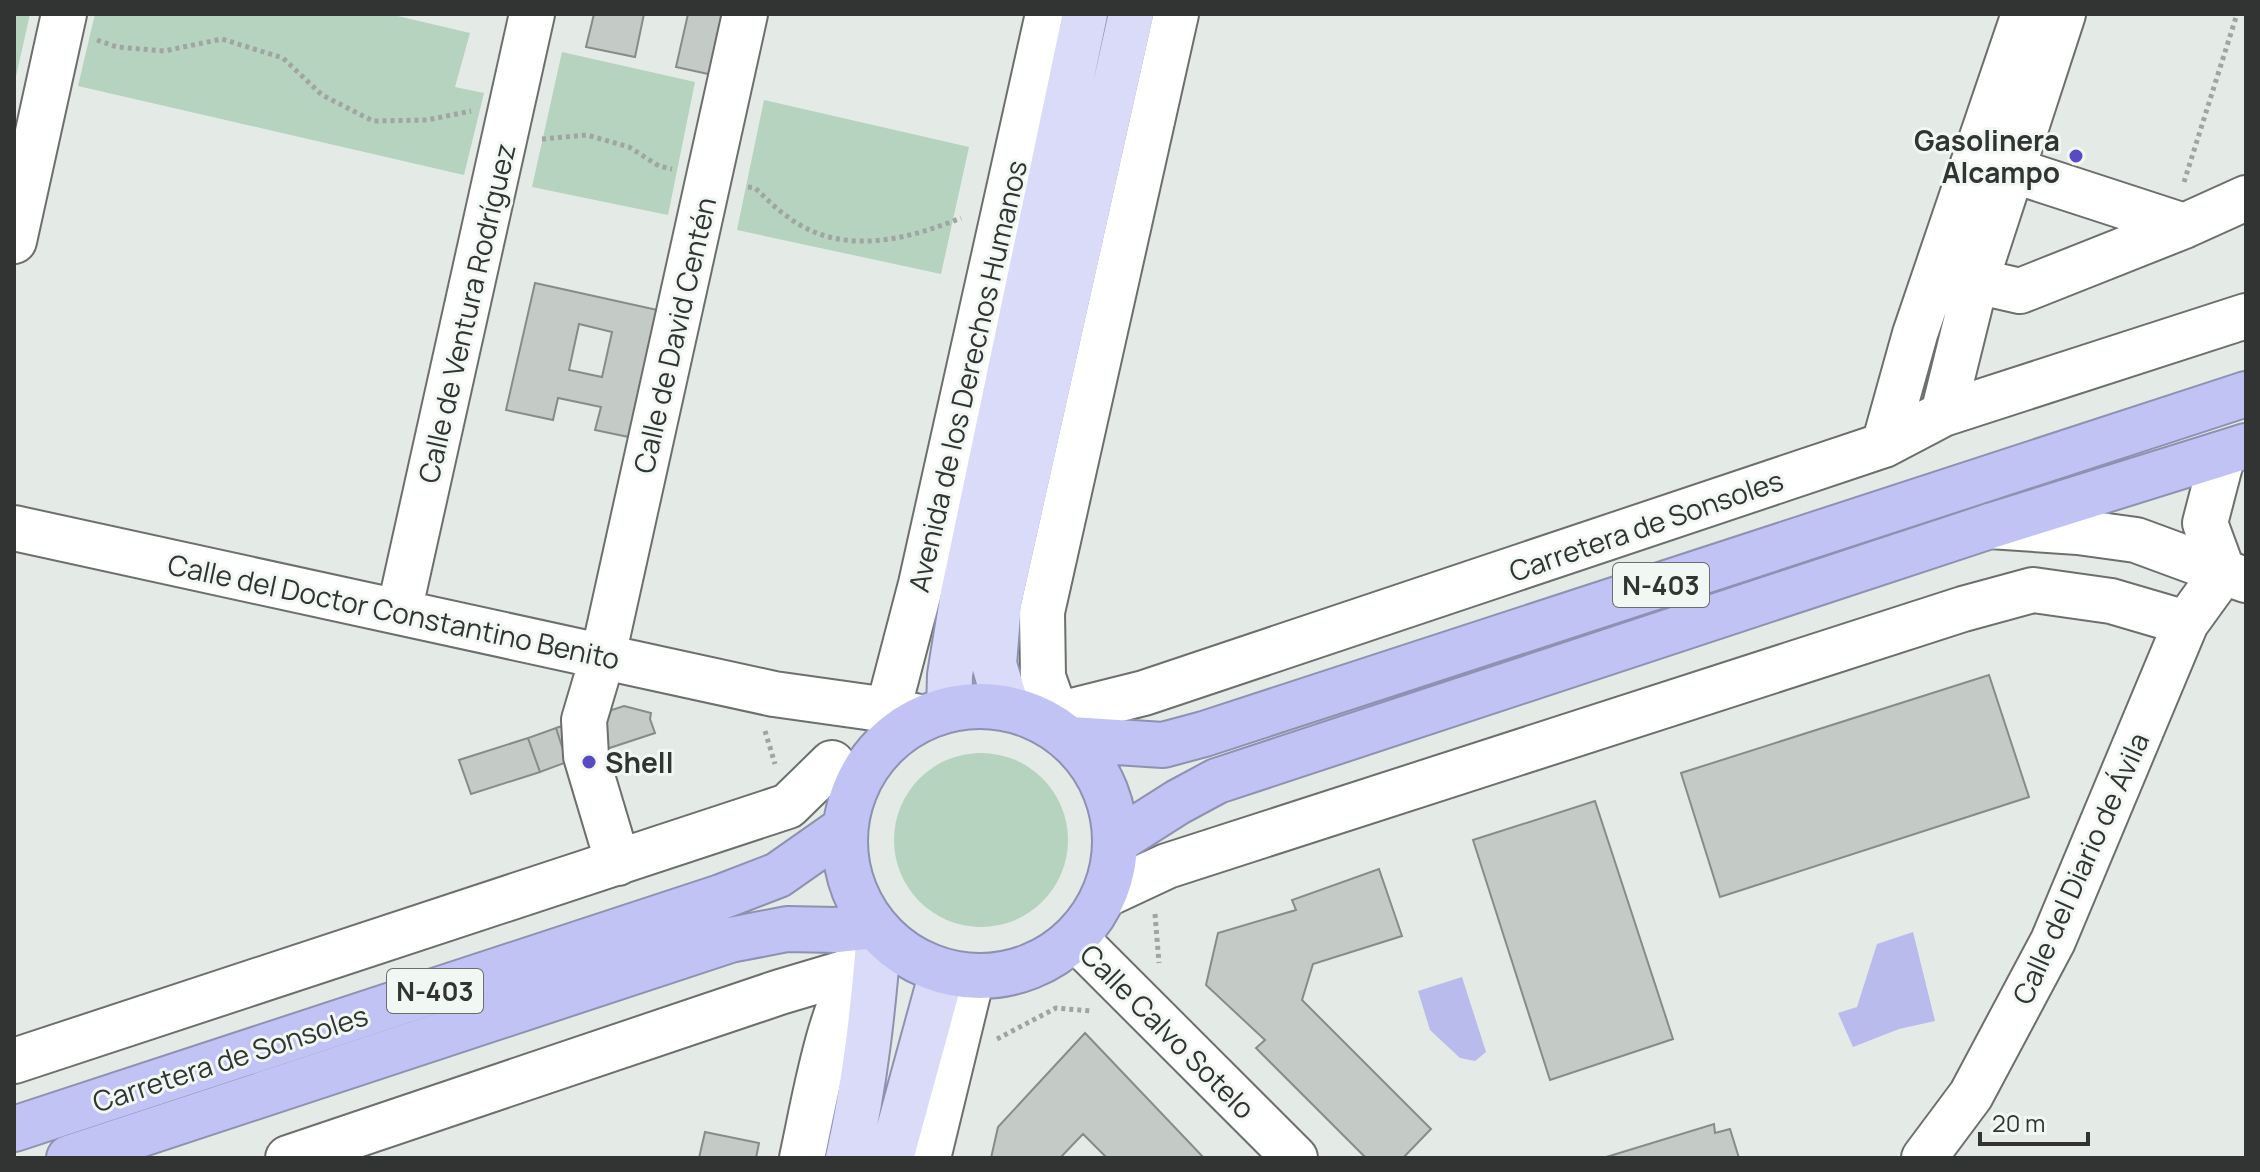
<svg xmlns="http://www.w3.org/2000/svg" width="2260" height="1172" viewBox="0 0 2260 1172" font-family="Manrope,sans-serif">
  <rect width="100%" height="100%" fill="#e4eae5"/>
  <path fill="#b5d3be" d="M14,14h16l-16,71z
    M95,14h294l81,19 -15,54 29,6 -20,82 -386,-89z
    M562,52l133,30 -27,133 -136,-28z
    M764,100l205,47 -28,127 -204,-44z
    M894 840a87 87 0 1 1 174 0a87 87 0 1 1-174 0Z"/>
  <path fill="#b9bbec" d="M1913,932l22,89 -36,8 -46,18 -15,-34 19,-6 20,-63z
    M1462,977l24,75 -11,9 -15,-3 -30,-28 -12,-39z"/>
  <path fill="#c4cac6" stroke="#878c89" stroke-width="2" fill-rule="evenodd" d="M594,14h50l-9,43 -49,-10z
    M688,14h48l-14,63 -46,-10z
    M535,283l136,30 -28,127 -48,-10 6,-23 -43,-9 -5,22 -47,-10zM579,324l33,8 -10,45 -33,-7z
    M1989,675l40,122 -309,100 -39,-124z
    M624,706l27,7 -1,6 5,14 -88,29 -11,-34z
    M556,728l11,34 -27,10 -12,-34z
    M528,738l12,34 -69,22 -12,-34z
    M1595,801l78,238 -123,41 -77,-240z
    M1379,869l23,67 -89,28 -11,36 129,129 -28,29h-37l-110,-110 9,-8 -59,-55 12,-52 78,-23 -4,-10z
    M1085,1033l119,125h-97l-24,-24 -23,24h-69l7,-31z
    M1714,1124l1,9 15,-4 9,29h-136z
    M705,1132l54,11 -3,15h-57z"/>
  <g fill="none" stroke-linecap="round" stroke-linejoin="round">
    <defs>
      <path id="minor" d="M2063,14l-87,267 44,10 164,-65 62,-28
        M2012,170l172,56
        M14,241l50,-227
        M1943,414l33,-133
        M1884,445l31,-111 109,-320
        M2223,454l-18,69 18,49
        M1990,526l88,6 58,8 87,32
        M14,528l760,166 114,16 35,8
        M399,612l133,-598
        M1040,719l104,-26 740,-248 59,-31 303,-98
        M1063,734l-20,-57 -1,-65 134,-598
        M893,737l-5,-27 33,-126 127,-570
        M618,863l-32,-107 -2,-36 19,-64 142,-642
        M1105,895l62,-29 796,-257 70,-19 78,11 75,22
        M1075,938l220,220
        M14,1061l774,-255 44,-43
        M288,1158l492,-166 74,-22 44,-20
        M802,1158c13,-59 28,-160 66,-205
        M928,1158l44,-181
        M1924,1158l47,-63 82,-154 133,-318 37,-51 23,8"/>
      <path id="major" d="M1007,708l-13,-44 5,-61 132,-589
        M949,709l1,-34 13,-81 122,-580
        M848,1158c17,-75 25,-150 31,-226
        M891,1158l51,-186"/>
      <path id="highway" d="M845 841a135 135 0 1 1 270 0a135 135 0 1 1-270 0Z
        M1070,739l93,6 41,-11 1042,-340
        M1115,842l63,-40 39,-21 773,-255 256,-80
        M14,1129l707,-232 57,-22 67,-47
        M69,1158l661,-218 57,-11 49,1 39,-4"/>
    </defs>
    <use href="#minor" stroke="#6b706c" stroke-width="48"/>
    <use href="#major" stroke="#8f91b1" stroke-width="48"/>
    <use href="#highway" stroke="#8f91b1" stroke-width="48"/>
    <path stroke="#a1a5a2" stroke-width="5" stroke-dasharray="4 4" stroke-linecap="butt" d="M97,40l20,7 47,4 58,-12 61,19 39,37 51,26 54,-1 44,-9
      M542,139l45,-4 42,12 30,19 13,3
      M2184,182l53,-168
      M748,187l7,1c11,10 21,21 33,29 53,40 118,23 173,1
      M765,731l10,33
      M1155,914l4,49
      M997,1039l59,-31 35,3"/>
    <use href="#minor" stroke="#fff" stroke-width="44"/>
    <use href="#major" stroke="#dadbf9" stroke-width="44"/>
    <use href="#highway" stroke="#c1c3f5" stroke-width="44"/>
  </g>
  <g fill="#584ac2" stroke="#f1f7f3" stroke-width="3">
    <circle cx="2076" cy="156" r="8"/>
    <circle cx="589" cy="762" r="8"/>
  </g>
  <g text-anchor="middle" dominant-baseline="central" stroke-width="6" stroke-linejoin="round" paint-order="stroke">
    <g fill="#f1f7f3" stroke="#6b6e6c" stroke-width="2">
      <rect x="1613" y="563" width="96" height="44" rx="6"/>
      <rect x="387" y="969" width="96" height="44" rx="6"/>
    </g>
    <g font-size="26" font-weight="bold" fill="#313432">
      <text x="1661" y="585">N-403</text>
      <text x="435" y="991">N-403</text>
    </g>
    <g font-size="28" font-weight="bold" fill="#313432" stroke="#f1f7f3" text-anchor="end">
      <text x="2060" y="140">Gasolinera<tspan x="2060" dy="32">Alcampo</tspan></text>
      <text x="605" y="762" text-anchor="start">Shell</text>
    </g>
    <g font-size="28" fill="#313432" stroke="#f1f7f3">
      <text transform="translate(466 313) rotate(-77)">Calle de Ventura Rodríguez</text>
      <text transform="translate(674 335) rotate(-77)">Calle de David Centén</text>
      <text transform="translate(967 376) rotate(-77)">Avenida de los Derechos Humanos</text>
      <text transform="translate(1646 525) rotate(-19)">Carretera de Sonsoles</text>
      <text transform="translate(394 611) rotate(12)">Calle del Doctor Constantino Benito</text>
      <text transform="translate(2080 868) rotate(-66)">Calle del Diario de Ávila</text>
      <text transform="translate(1168 1031) rotate(45)">Calle Calvo Sotelo</text>
      <text transform="translate(230 1058) rotate(-18)">Carretera de Sonsoles</text>
    </g>
  </g>
  <rect width="2260" height="1172" fill="none" stroke="#313432" stroke-width="32"/>
  <path d="M1980 1132v12h108v-12" fill="none" stroke="#313432" stroke-width="4"/>
  <text x="1992" y="1132" font-size="24" fill="#313432" stroke="#f1f7f3" stroke-width="6" paint-order="stroke">20 m</text>
</svg>
